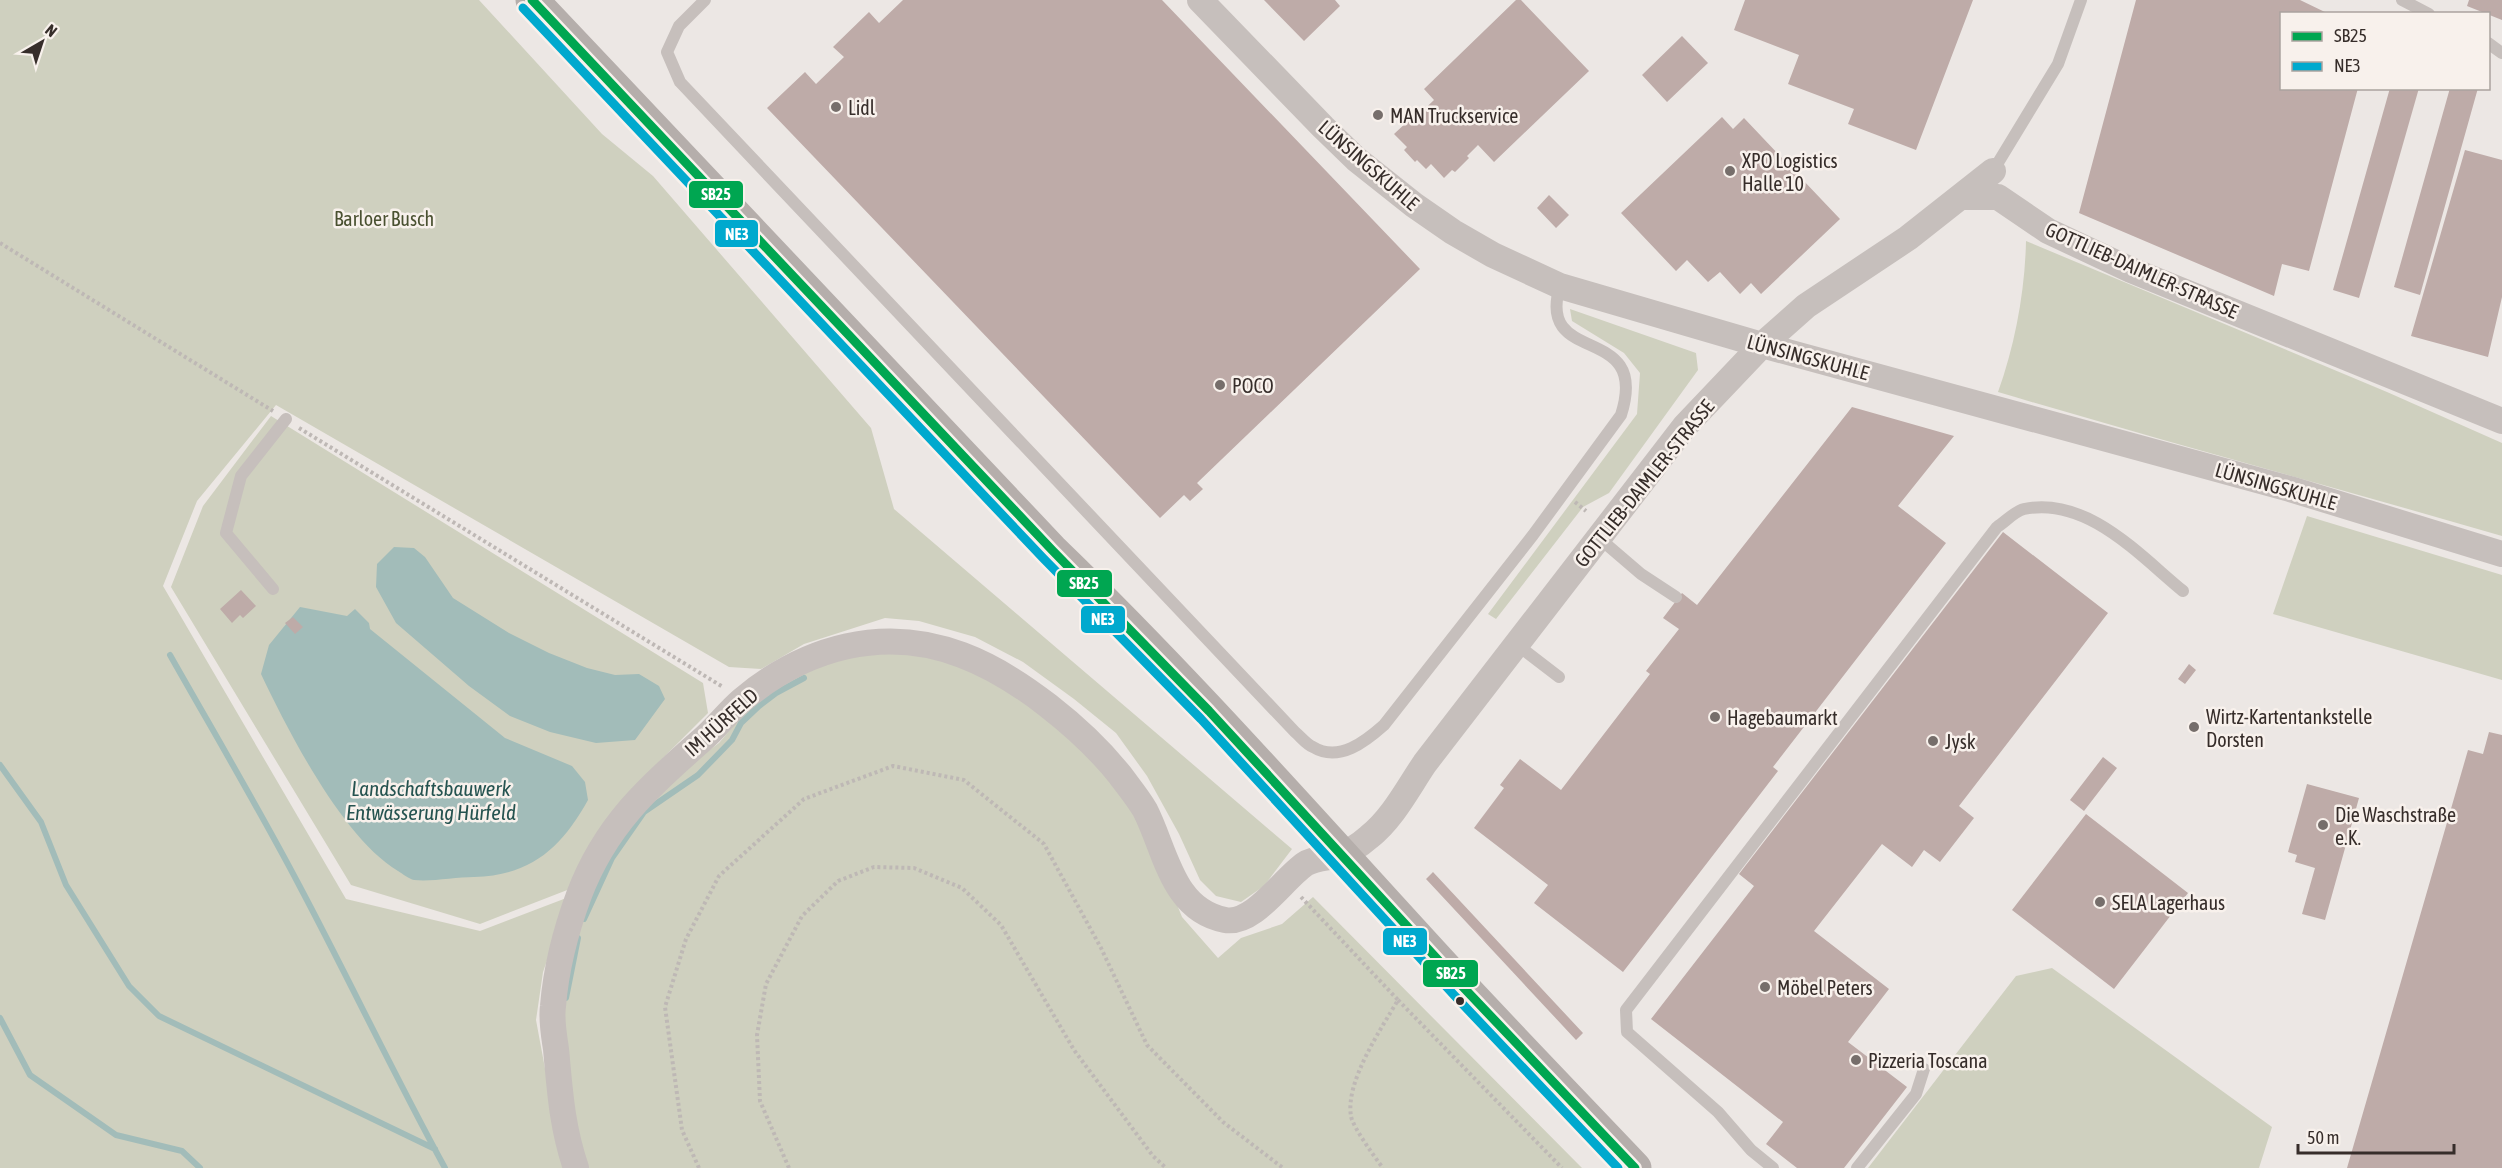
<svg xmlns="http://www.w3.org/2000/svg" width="2502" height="1168" viewBox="0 0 2502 1168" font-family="'Asap Condensed',sans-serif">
  <rect width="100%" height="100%" fill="#ece7e4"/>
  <path fill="#cfd0bf" d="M0,0h479l123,134 51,42 218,252 23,81 398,340 -28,37 -23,16 -25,-6 -16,-16 -21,-46 -32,-58 -31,-43 -42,-34 -51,-37 -48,-25 -56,-16 -34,-3 -81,26 -43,25 -32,-2 -453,-262 -79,96 -34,85 183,313 134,32 89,-34 -26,75 -7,48 23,124 7,24h-566z
    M2026,241l361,151 115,51v93c-168,-49 -336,-94 -504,-144 17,-47 27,-101 28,-151z
    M1570,309l126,44 2,17 -89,123 -26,14 -87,112 -8,-5 149,-200 3,-41 -16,-20 -52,-32z
    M271,416l432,267 5,30 -74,74 -59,100 -95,37 -129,-39 -180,-298 32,-81z
    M2307,516l195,59v105l-229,-66z
    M869,646l60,3 100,50 101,99 23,47 29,72 36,41 23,-20 41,-14 31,-27 269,271h-999l-24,-130 13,-89 30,-82 59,-81 58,-43 38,-45 60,-34z
    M2052,968l220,159 -13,41h-391l148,-192z"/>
  <path fill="#a2bcb9" d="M394,547l20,1 11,9 28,41 56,35 40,20 38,15 28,7 24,-1 20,12 6,13 -30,41 -39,3 -46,-11 -40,-16 -41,-30 -73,-63 -20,-36 1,-23z
    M300,607l47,9 8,-7 14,14 1,6 135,109 67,28 13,16 3,18c-27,48 -56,75 -114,77 -18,0 -43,5 -60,3 -5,-1 -11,-6 -16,-9 -55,-33 -109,-138 -137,-197l8,-29z"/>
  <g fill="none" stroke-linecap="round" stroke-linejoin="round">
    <path stroke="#a2bcb9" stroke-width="6" d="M170,655c43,76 88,152 129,230 50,94 95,190 146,283
      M0,765l41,57 25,63 63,101 30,30 276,133
      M584,919l28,-61 32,-46 54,-37 34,-35 9,-17 18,-17 17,-13 28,-15
      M566,998l12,-60
      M0,1018l30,57 86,60 66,16 18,17"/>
  </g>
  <path fill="#beaba8" d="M903,0h259l258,269 -223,214 6,6 -13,12 -6,-6 -24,23 -393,-410 38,-36 11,12 28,-27 -11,-10 36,-35 10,11z
    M1264,0h71l5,6 -36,35z
    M1516,0h5l68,71 -95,91 -16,-17 -11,11 2,2 -14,14 -3,-2 -8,8 -13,-14 -5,5 -9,-9 -2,2 -11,-12 3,-3 -13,-13 14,-13 2,2 24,-23 -10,-11z
    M1745,0h228l-57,150 -68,-26 6,-15 -66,-25 11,-29 -65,-25z
    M2136,0h164l29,14h-47v74h76l-49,183 -27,-7 -8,32 -195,-83z
    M2469,0h33v20l-35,-14z
    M1682,36l26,27 -41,39 -25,-27z
    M2390,88h29l-60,210 -26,-8z
    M2450,88h28l-58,207 -26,-8z
    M1722,117l11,12 11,-11 96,101 -79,75 -10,-11 -11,11 -20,-22 -12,10 -21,-22 -11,11 -55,-58z
    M2465,150l37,10v137l-14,60 -77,-21z
    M1549,195l20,20 -13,13 -19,-20z
    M1852,407l102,29 -56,70 48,37 -173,224 5,4 -155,201 -89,-69 14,-18 -74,-57 30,-40 -4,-3 20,-26 41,31 89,-116 -4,-3 33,-42 -16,-11 19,-25 15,12z
    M2003,532l105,81 -149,193 15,12 -34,44 -16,-12 -12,17 -30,-23 -68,87 75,58 -41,53 59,45 -63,81h-47l-31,-24 17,-22 -132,-103 103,-133 -15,-12z
    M241,590l15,16 -13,12 -3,-3 -8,8 -12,-14z
    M293,617l10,10 -8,7 -10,-11z
    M2189,664l7,6 -11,14 -7,-5z
    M2489,732l13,3v433h-155l121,-418 15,4z
    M2103,757l14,11 -33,43 -14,-11z
    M2307,784l52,14 -34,122 -23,-6 13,-46 -20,-6 2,-7 -9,-3z
    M2086,814l102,79 -74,96 -102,-79z
    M1433,872l150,161 -7,7 -150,-161z"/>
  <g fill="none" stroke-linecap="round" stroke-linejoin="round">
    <path stroke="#beb8b5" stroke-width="4" stroke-dasharray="3 3" stroke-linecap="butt" d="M0,243l273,168
      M299,428l424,259
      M1575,502l11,9
      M1301,897l97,103c-17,29 -53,82 -47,116 1,10 25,43 32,52
      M1398,1000l164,168
      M699,1168l-17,-38 -17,-123 21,-68 33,-63 85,-77 89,-33 71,14 80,64 57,104 46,97 76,77 60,46
      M789,1168l-29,-67 -3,-66 9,-51 36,-68 36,-35 36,-14 40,1 48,20 39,37 73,125 79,106 13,12"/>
    <path stroke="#c6bfbc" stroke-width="12" d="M705,0l-26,26 -12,26 13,30 615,650c6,5 11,12 18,15 26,16 53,-6 71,-22l149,-190 88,-120c30,-94 -86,-47 -61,-129
      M2402,0l27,14
      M2488,43l14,10
      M1993,171l65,-107 23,-64
      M1599,538l42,36 35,23
      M273,589l-47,-56 15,-57 45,-57
      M1516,644l43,33
      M1773,1168l-22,-18 -33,-38 -91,-80 -1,-22 371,-483c8,-5 18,-16 27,-18 63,-13 115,46 159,82
      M1857,1168l59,-74 8,-25"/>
    <path stroke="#c6bfbc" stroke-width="26" d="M1200,0l123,127 33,32 58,46 39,27 40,23 67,31 202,59 528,144 212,65
      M1961,197h37l50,34 83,39 371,151
      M576,1168c-14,-41 -16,-76 -20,-119 -2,-14 -5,-29 -3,-43 3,-37 13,-76 26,-111 26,-69 69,-108 123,-155 14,-12 26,-28 40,-40 63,-53 142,-75 220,-45 56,21 121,74 158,120 8,11 18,23 25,35 21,41 27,100 80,110 29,5 58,-41 80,-56 9,-6 23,-6 34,-9 10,-3 22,-11 30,-18 24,-19 39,-49 56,-74l260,-337 77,-81 44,-39 102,-68 85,-67"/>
    <path stroke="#b5aeab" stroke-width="33" d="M532,0l520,550c144,139 275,290 411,437 57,61 115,121 172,181"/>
    <defs>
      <path id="bus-1" d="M532,0l520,550 157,161 254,276 172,181"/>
      <path id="bus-2" d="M523,8l520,550 158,161 253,276 164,173"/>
    </defs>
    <use href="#bus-1" stroke="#f8f1ec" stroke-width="14"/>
    <use href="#bus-2" stroke="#f8f1ec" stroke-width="14"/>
    <use href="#bus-1" stroke="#00a651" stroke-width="9"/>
    <use href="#bus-2" stroke="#00a9ce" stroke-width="9"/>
  </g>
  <g fill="#766e6b" stroke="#f8f1ec" stroke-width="2">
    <circle cx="836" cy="107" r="6"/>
    <circle cx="1378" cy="115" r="6"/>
    <circle cx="1730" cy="171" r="6"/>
    <circle cx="1220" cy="385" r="6"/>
    <circle cx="1715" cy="717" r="6"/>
    <circle cx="2194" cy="727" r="6"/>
    <circle cx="1933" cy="741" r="6"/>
    <circle cx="2323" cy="825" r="6"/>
    <circle cx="2100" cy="902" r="6"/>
    <circle cx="1765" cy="987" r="6"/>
    <circle cx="1856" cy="1060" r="6"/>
  </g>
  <circle fill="#362d2a" stroke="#f8f1ec" stroke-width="2" cx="1460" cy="1001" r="5"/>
  <g text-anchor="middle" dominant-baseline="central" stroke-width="5" stroke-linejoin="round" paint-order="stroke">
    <g font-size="20" fill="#362d2a" stroke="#f8f1ec" text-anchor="start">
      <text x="848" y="107">Lidl</text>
      <text x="1390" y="115">MAN Truckservice</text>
      <text x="1742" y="160">XPO Logistics<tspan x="1742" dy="23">Halle 10</tspan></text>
      <text x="1232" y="385">POCO</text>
      <text x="2206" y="716">Wirtz-Kartentankstelle<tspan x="2206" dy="23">Dorsten</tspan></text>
      <text x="1727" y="717">Hagebaumarkt</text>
      <text x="1945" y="741">Jysk</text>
      <text x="2335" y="814">Die Waschstraße<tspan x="2335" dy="23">e.K.</tspan></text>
      <text x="2112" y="902">SELA Lagerhaus</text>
      <text x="1777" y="987">Möbel Peters</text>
      <text x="1868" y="1060">Pizzeria Toscana</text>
    </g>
    <g font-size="20" fill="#362d2a" stroke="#f8f1ec">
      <text transform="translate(1369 165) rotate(41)">LÜNSINGSKUHLE</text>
      <text transform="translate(2142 270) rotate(24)">GOTTLIEB-DAIMLER-STRASSE</text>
      <text transform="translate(1808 357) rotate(15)">LÜNSINGSKUHLE</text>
      <text transform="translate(1644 483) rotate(-51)">GOTTLIEB-DAIMLER-STRASSE</text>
      <text transform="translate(2276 486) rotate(16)">LÜNSINGSKUHLE</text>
      <text transform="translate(721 722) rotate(-42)">IM HÜRFELD</text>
    </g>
    <g font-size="20" fill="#4a5131" stroke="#f8f1ec">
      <text x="384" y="218">Barloer Busch</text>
    </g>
    <g font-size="21" font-style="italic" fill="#255350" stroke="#f8f1ec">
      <text x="431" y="788">Landschaftsbauwerk<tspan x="431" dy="24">Entwässerung Hürfeld</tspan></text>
    </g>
  </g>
  <g stroke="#f8f1ec" stroke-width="2">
    <rect x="688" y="180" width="56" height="29" rx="6" fill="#00a651"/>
    <rect x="714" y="219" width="45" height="29" rx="6" fill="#00a9ce"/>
    <rect x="1056" y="569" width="57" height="29" rx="6" fill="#00a651"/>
    <rect x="1080" y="605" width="46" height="29" rx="6" fill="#00a9ce"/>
    <rect x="1382" y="927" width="46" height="29" rx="6" fill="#00a9ce"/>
    <rect x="1422" y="959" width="57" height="29" rx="6" fill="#00a651"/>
  </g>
  <g font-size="16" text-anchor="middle" font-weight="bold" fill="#fff">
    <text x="716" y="200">SB25</text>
    <text x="737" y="240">NE3</text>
    <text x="1084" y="589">SB25</text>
    <text x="1103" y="625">NE3</text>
    <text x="1405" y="947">NE3</text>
    <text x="1451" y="979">SB25</text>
  </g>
  <rect x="2280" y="12" width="210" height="78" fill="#f8f1ec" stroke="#aaa39e" stroke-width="1.5"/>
  <rect x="2292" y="32" width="30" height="9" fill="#00a651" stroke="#aaa39e" stroke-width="1.5"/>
  <text x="2334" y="42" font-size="18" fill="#362d2a">SB25</text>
  <rect x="2292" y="62" width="30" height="9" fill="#00a9ce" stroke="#aaa39e" stroke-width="1.5"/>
  <text x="2334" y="72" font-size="18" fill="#362d2a">NE3</text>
  <g transform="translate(42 42) rotate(39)" stroke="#f8f1ec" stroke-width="4.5" paint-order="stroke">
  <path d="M0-4.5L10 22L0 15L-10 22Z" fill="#362d2a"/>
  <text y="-9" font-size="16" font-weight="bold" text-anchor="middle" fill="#362d2a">N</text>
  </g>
  <path d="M2298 1144v9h156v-9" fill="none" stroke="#362d2a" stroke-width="3"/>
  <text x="2307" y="1144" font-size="18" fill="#362d2a" stroke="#f8f1ec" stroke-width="4.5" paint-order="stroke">50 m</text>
</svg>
